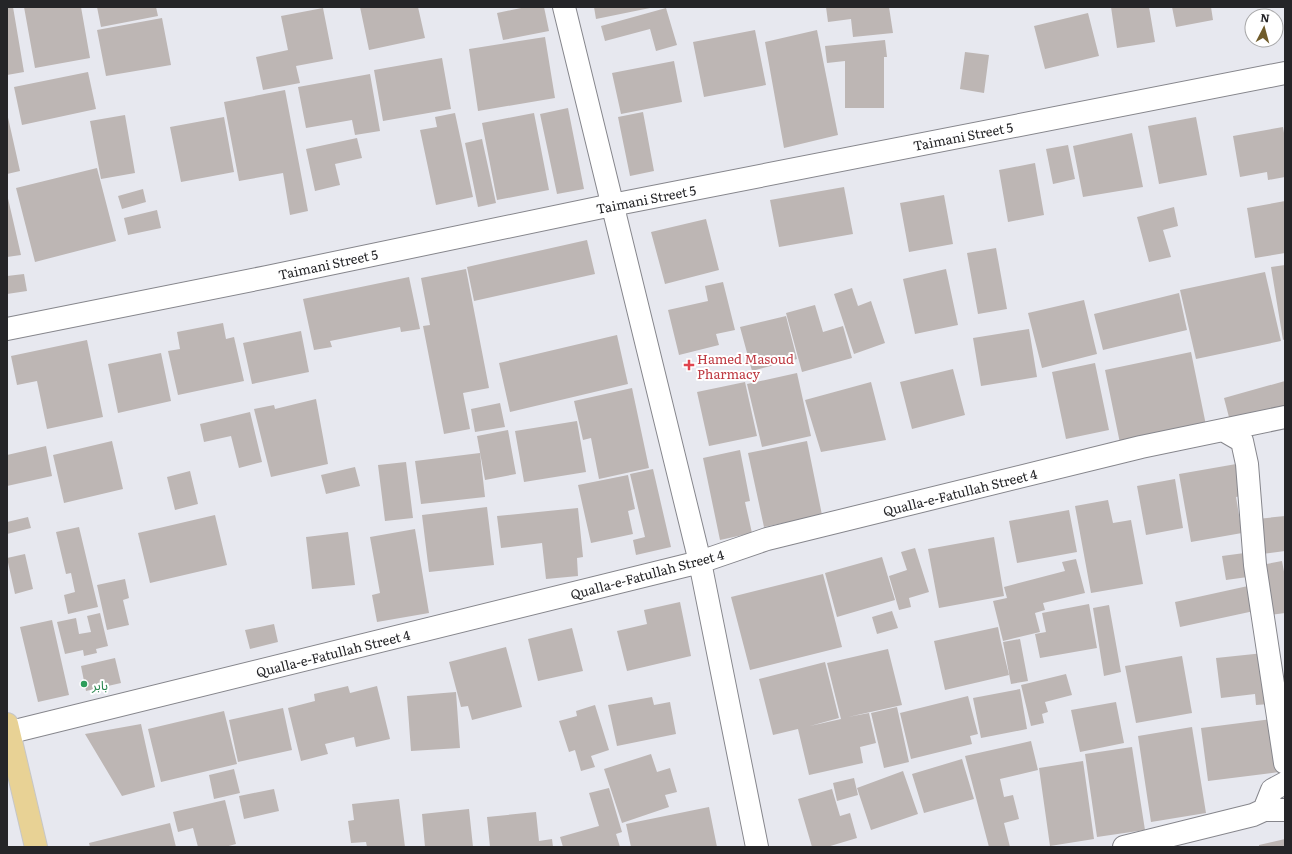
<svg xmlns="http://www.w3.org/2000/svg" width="1292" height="854" viewBox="0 0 1292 854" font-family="Literata,'Noto Sans Arabic',serif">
  <rect width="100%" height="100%" fill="#e7e8ef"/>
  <path fill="#bdb6b4" d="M7,7h6l11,65 -17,3z
    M24,7h57l9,51 -55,10z
    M97,7h59l2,9 -57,11z
    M360,7h58l7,31 -56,12z
    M526,7h18l5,24 -46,9 -6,-27z
    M594,7h56v1l-54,11z
    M826,7h63l4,26 -40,4 -2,-18 -23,3z
    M1111,7h38l6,35 -38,6z
    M1172,7h39l2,13 -37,7z
    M323,8l10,51 -37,7 4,17 -37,7 -7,-33 32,-7 -7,-34z
    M666,8l11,37 -21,6 -6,-22 -45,12 -4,-15z
    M1088,13l11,43 -54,13 -11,-43z
    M162,18l9,47 -65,11 -9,-46z
    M755,30l11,55 -62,12 -11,-55z
    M817,30l21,105 -54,13 -19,-106z
    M545,37l10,61 -77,13 -9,-62z
    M885,40l2,17h-3v51h-39v-47l-18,2 -2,-17z
    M965,52l24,3 -5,38 -24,-4z
    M442,58l9,51 -68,12 -9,-51z
    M674,61l8,41 -61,12 -9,-41z
    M88,72l8,37 -74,16 -8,-38z
    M370,74l10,57 -25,4 -3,-15 -46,8 -8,-41z
    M285,90l23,121 -18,4 -7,-42 -44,8 -15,-79z
    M568,108l16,81 -27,5 -17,-80z
    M643,112l11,59 -24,5 -12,-59z
    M7,113l13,58 -13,3z
    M455,113l18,84 -37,8 -16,-75 17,-3 -2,-10z
    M534,113l15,77 -52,10 -15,-77z
    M125,115l10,58 -34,6 -11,-58z
    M224,117l10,55 -53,10 -11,-55z
    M1196,117l11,58 -48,9 -11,-58z
    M1283,127l2,12v38l-17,3 -1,-8 -27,5 -7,-41z
    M1132,133l11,54 -60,10 -10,-51z
    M357,138l5,20 -27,6 5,21 -25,6 -9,-42z
    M482,139l14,64 -18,4 -13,-64z
    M1068,145l7,34 -22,5 -7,-35z
    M1035,163l9,52 -36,7 -9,-52z
    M97,168l19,73 -81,21 -19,-74z
    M844,187l9,47 -74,13 -9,-47z
    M143,189l3,13 -24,7 -4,-13z
    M7,194l14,61 -14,2z
    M944,195l9,49 -44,8 -9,-49z
    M1285,201v52l-30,5 -8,-50z
    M1174,207l4,19 -15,4 8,27 -22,5 -12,-45z
    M157,210l4,18 -33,7 -4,-17z
    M706,219l13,51 -54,14 -14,-52z
    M587,240l8,34 -121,27 -7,-34z
    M996,248l11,61 -29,5 -11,-61z
    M1285,265v74l-2,1 -12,-73z
    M466,269l23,119 -26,5 7,36 -26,5 -21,-108 7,-1 -9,-47z
    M946,269l12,56 -43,9 -12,-55z
    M1265,272l16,69 -85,18 -16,-69z
    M24,274l3,17 -20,3v-18z
    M409,277l11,52 -19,3 -1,-5 -70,14 2,6 -18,3 -11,-51z
    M723,282l12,48 -19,4 3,11 -40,10 -11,-45 40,-9 -3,-15z
    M852,288l6,18 13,-5 14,42 -31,11 -20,-60z
    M1179,293l8,37 -84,20 -9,-36z
    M1084,300l13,54 -55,14 -14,-55z
    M815,305l8,27 20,-6 9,32 -50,14 -16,-59z
    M786,316l11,43 -45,12 -12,-44z
    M223,323l3,16 8,-2 10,44 -66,14 -10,-44 12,-2 -3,-17z
    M1029,329l8,48 -56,9 -8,-48z
    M301,331l8,41 -57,12 -9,-41z
    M617,335l11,49 -118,28 -11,-49z
    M87,340l16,77 -56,12 -10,-48 -20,4 -6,-29z
    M1191,352l16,78 -86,18 -16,-78z
    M161,353l10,48 -53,12 -10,-49z
    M1095,363l14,67 -43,9 -14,-67z
    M953,369l12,46 -53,14 -12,-47z
    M797,373l14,63 -49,11 -15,-63z
    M1285,381v30l-54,14 -7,-27z
    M745,382l12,54 -48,10 -12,-54z
    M871,382l15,58 -65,12 -16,-52z
    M632,388l17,80 -50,11 -8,-41 -8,2 -9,-39z
    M316,399l12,65 -57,13 -17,-68 20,-4 1,4z
    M500,403l5,24 -30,5 -4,-23z
    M250,412l12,50 -23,6 -8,-32 -27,6 -4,-18z
    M577,421l9,51 -62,10 -9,-51z
    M508,430l8,44 -31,6 -8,-44z
    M112,441l11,48 -59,14 -11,-48z
    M807,441l15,74 -58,12 -16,-74z
    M46,446l6,30 -45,10v-31z
    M740,450l10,51 -5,1 7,31 -32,7 -17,-82z
    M480,453l5,44 -64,7 -6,-43z
    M406,462l7,56 -28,3 -7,-56z
    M1242,463l5,32 -11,2 6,36 -51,9 -12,-68z
    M355,467l5,19 -34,8 -5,-19z
    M653,469l18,78 -35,8 -3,-15 12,-3 -15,-63z
    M190,471l8,33 -23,6 -8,-33z
    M628,475l7,34 -7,2 5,23 -42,9 -13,-58z
    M1175,479l8,49 -37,7 -9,-49z
    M1108,500l5,23 18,-3 12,64 -52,9 -16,-87z
    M487,507l7,58 -65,7 -7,-57z
    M578,508l5,49 -6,1 1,18 -32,3 -4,-36 -41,5 -4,-32z
    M1069,510l8,42 -60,11 -8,-42z
    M215,515l12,50 -77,18 -12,-50z
    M1285,516v35l-23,3 -5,-35z
    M28,517l3,11 -24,6v-12z
    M79,527l19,80 -30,7 -4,-19 11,-3 -4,-19 -5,1 -10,-42z
    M415,529l14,84 -52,9 -5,-27 8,-2 -10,-56z
    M348,532l7,53 -43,4 -6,-52z
    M994,537l10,59 -65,12 -11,-59z
    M915,548l14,44 -20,6 2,9 -12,3 -10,-34 18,-6 -6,-18z
    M1252,552l3,24 -29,4 -4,-24z
    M25,554l8,35 -18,5 -8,-36z
    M882,557l13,43 -58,17 -12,-44z
    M1076,559l9,34 -42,10 2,7 -10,3 5,19 -37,9 -10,-40 14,-3 -3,-11 61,-16 -3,-9z
    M1282,561l3,16v36l-15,2 -9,-50z
    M823,574l19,73 -92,23 -19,-73z
    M125,579l4,19 -6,2 6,25 -22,5 -10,-45z
    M1248,586l6,25 -74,16 -5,-25z
    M680,602l11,54 -64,15 -10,-40 30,-7 -3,-14z
    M1089,604l8,44 -57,10 -5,-24 11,-2 -4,-19z
    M1109,605l12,67 -17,4 -11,-68z
    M892,611l6,17 -21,6 -5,-17z
    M100,613l8,33 -12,3 1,4 -13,3 -1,-6 -18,4 -8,-32 19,-4 3,16 12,-2 -4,-16z
    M52,620l17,75 -31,7 -18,-75z
    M274,624l4,18 -28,7 -5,-19z
    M998,627l3,15 -2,1 2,-1 8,33 -64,15 -11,-49z
    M572,628l11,43 -45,10 -10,-42z
    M1020,639l8,42 -17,3 -8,-42z
    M506,647l16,60 -50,13 -4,-14 -7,1 -12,-45z
    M888,649l14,56 -54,12 21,-4 7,30 -16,4 3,16 -54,12 -11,-46 -25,6 -14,-56 66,-17 14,56 -29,8 31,-7 -14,-56z
    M1264,653l6,51 -14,1 -1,-11 -34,4 -5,-40z
    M1182,656l10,57 -56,10 -11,-57z
    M115,658l6,25 -35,8 -5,-25z
    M1066,674l6,21 -27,7 3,10 -6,2 2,9 -13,3 -10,-41z
    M348,686l2,7 27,-7 13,53 -34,8 -2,-10 -29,7 3,10 -27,7 -13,-53 27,-7 -1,-7z
    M1020,689l7,40 -46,9 -8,-40z
    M456,692l4,56 -49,3 -4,-55z
    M968,696l10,38 -8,2 2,8 -61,15 -11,-46z
    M652,697l2,8 16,-3 6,32 -59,12 -9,-41z
    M1116,702l8,41 -44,9 -9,-42z
    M595,705l14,45 -18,6 4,11 -14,4 -6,-21 -6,2 -10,-31 18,-5 -1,-5z
    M897,707l12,55 -25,6 -13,-55z
    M283,708l9,42 -54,12 -9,-42z
    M224,711l13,53 -76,18 -13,-53z
    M1272,719l7,53 -71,9 -7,-53z
    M141,724l14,63 -33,9 -37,-62z
    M1192,727l14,86 -55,9 -13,-86z
    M1031,741l7,29 -38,9 4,18 9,-2 6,24 -15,4 6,24h-21l-24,-91z
    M1132,747l13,83 -48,7 -12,-83z
    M651,754l6,18 13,-4 7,24 -12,3 4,12 -47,16 -18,-54z
    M962,759l12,40 -50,14 -12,-39z
    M1083,761l11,78 -44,7 -11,-78z
    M234,769l6,24 -26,6 -5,-24z
    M903,771l15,43 -47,16 -14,-42z
    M854,778l4,17 -21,6 -4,-18z
    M609,788l13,44 -6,2 4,13h-57l-3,-10 39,-11 -10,-33z
    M274,789l5,22 -35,8 -5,-23z
    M832,789l8,27 10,-3 7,25 -30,9h-15l-14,-48z
    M399,799l6,48h-38l-1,-5 -15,1 -3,-22 6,-1 -2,-16z
    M225,800l11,44 -11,3h-27l-5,-19 -15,4 -5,-20z
    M709,807l8,40h-86l-5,-23z
    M469,809l4,38h-48l-3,-33z
    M536,812l3,29 13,-2 1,8h-63l-3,-30z
    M170,823l6,24h-86l-1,-4z
    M1285,839v8h-26v-2z"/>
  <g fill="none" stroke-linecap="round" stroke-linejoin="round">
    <defs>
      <path id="minor" d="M564,7l136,555 57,285
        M7,329l260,-52 345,-72 673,-132
        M1223,430l19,11 5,23 8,101 30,198
        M7,733l693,-171 67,-23 374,-92 144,-30
        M1264,810l8,-20 13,-7
        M1124,847l129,-32 11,-5h21"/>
      <path id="major" d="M7,724l29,123"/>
    </defs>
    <use href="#minor" stroke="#86868c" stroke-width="24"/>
    <use href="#major" stroke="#c6c6c7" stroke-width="24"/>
    <use href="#minor" stroke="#fff" stroke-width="22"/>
    <use href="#major" stroke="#e8d295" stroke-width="22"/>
  </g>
  <path fill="#e0444e" stroke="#fff" stroke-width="1.5" d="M687 359h4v4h4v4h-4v4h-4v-4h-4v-4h4z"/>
  <circle fill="#2e9e5b" stroke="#fff" stroke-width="1.5" cx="84" cy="684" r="4"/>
  <g text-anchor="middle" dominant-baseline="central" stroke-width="4" stroke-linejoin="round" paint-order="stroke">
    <g font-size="13" fill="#252528" stroke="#fff">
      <text transform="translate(963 136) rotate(-11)">Taimani Street 5</text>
      <text transform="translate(646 199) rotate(-11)">Taimani Street 5</text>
      <text transform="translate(328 264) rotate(-12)">Taimani Street 5</text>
      <text transform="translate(960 492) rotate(-14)">Qualla-e-Fatullah Street 4</text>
      <text transform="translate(647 574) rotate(-15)">Qualla-e-Fatullah Street 4</text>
      <text transform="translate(333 653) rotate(-14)">Qualla-e-Fatullah Street 4</text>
    </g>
    <g font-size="13" fill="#be3a42" stroke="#fff" text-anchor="start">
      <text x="697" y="358">Hamed Masoud<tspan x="697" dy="15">Pharmacy</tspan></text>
    </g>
    <g font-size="13" fill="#27864d" stroke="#fff" text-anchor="start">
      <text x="92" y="684">بابر</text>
    </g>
  </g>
  <rect width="1292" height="854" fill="none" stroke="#252528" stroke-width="16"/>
  <g transform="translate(1264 28) rotate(6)"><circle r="19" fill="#ffffff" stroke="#a8a8a9"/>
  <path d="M0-3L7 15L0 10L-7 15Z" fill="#705c2b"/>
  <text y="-6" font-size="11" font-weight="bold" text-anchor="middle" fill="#252528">N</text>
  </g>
</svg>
